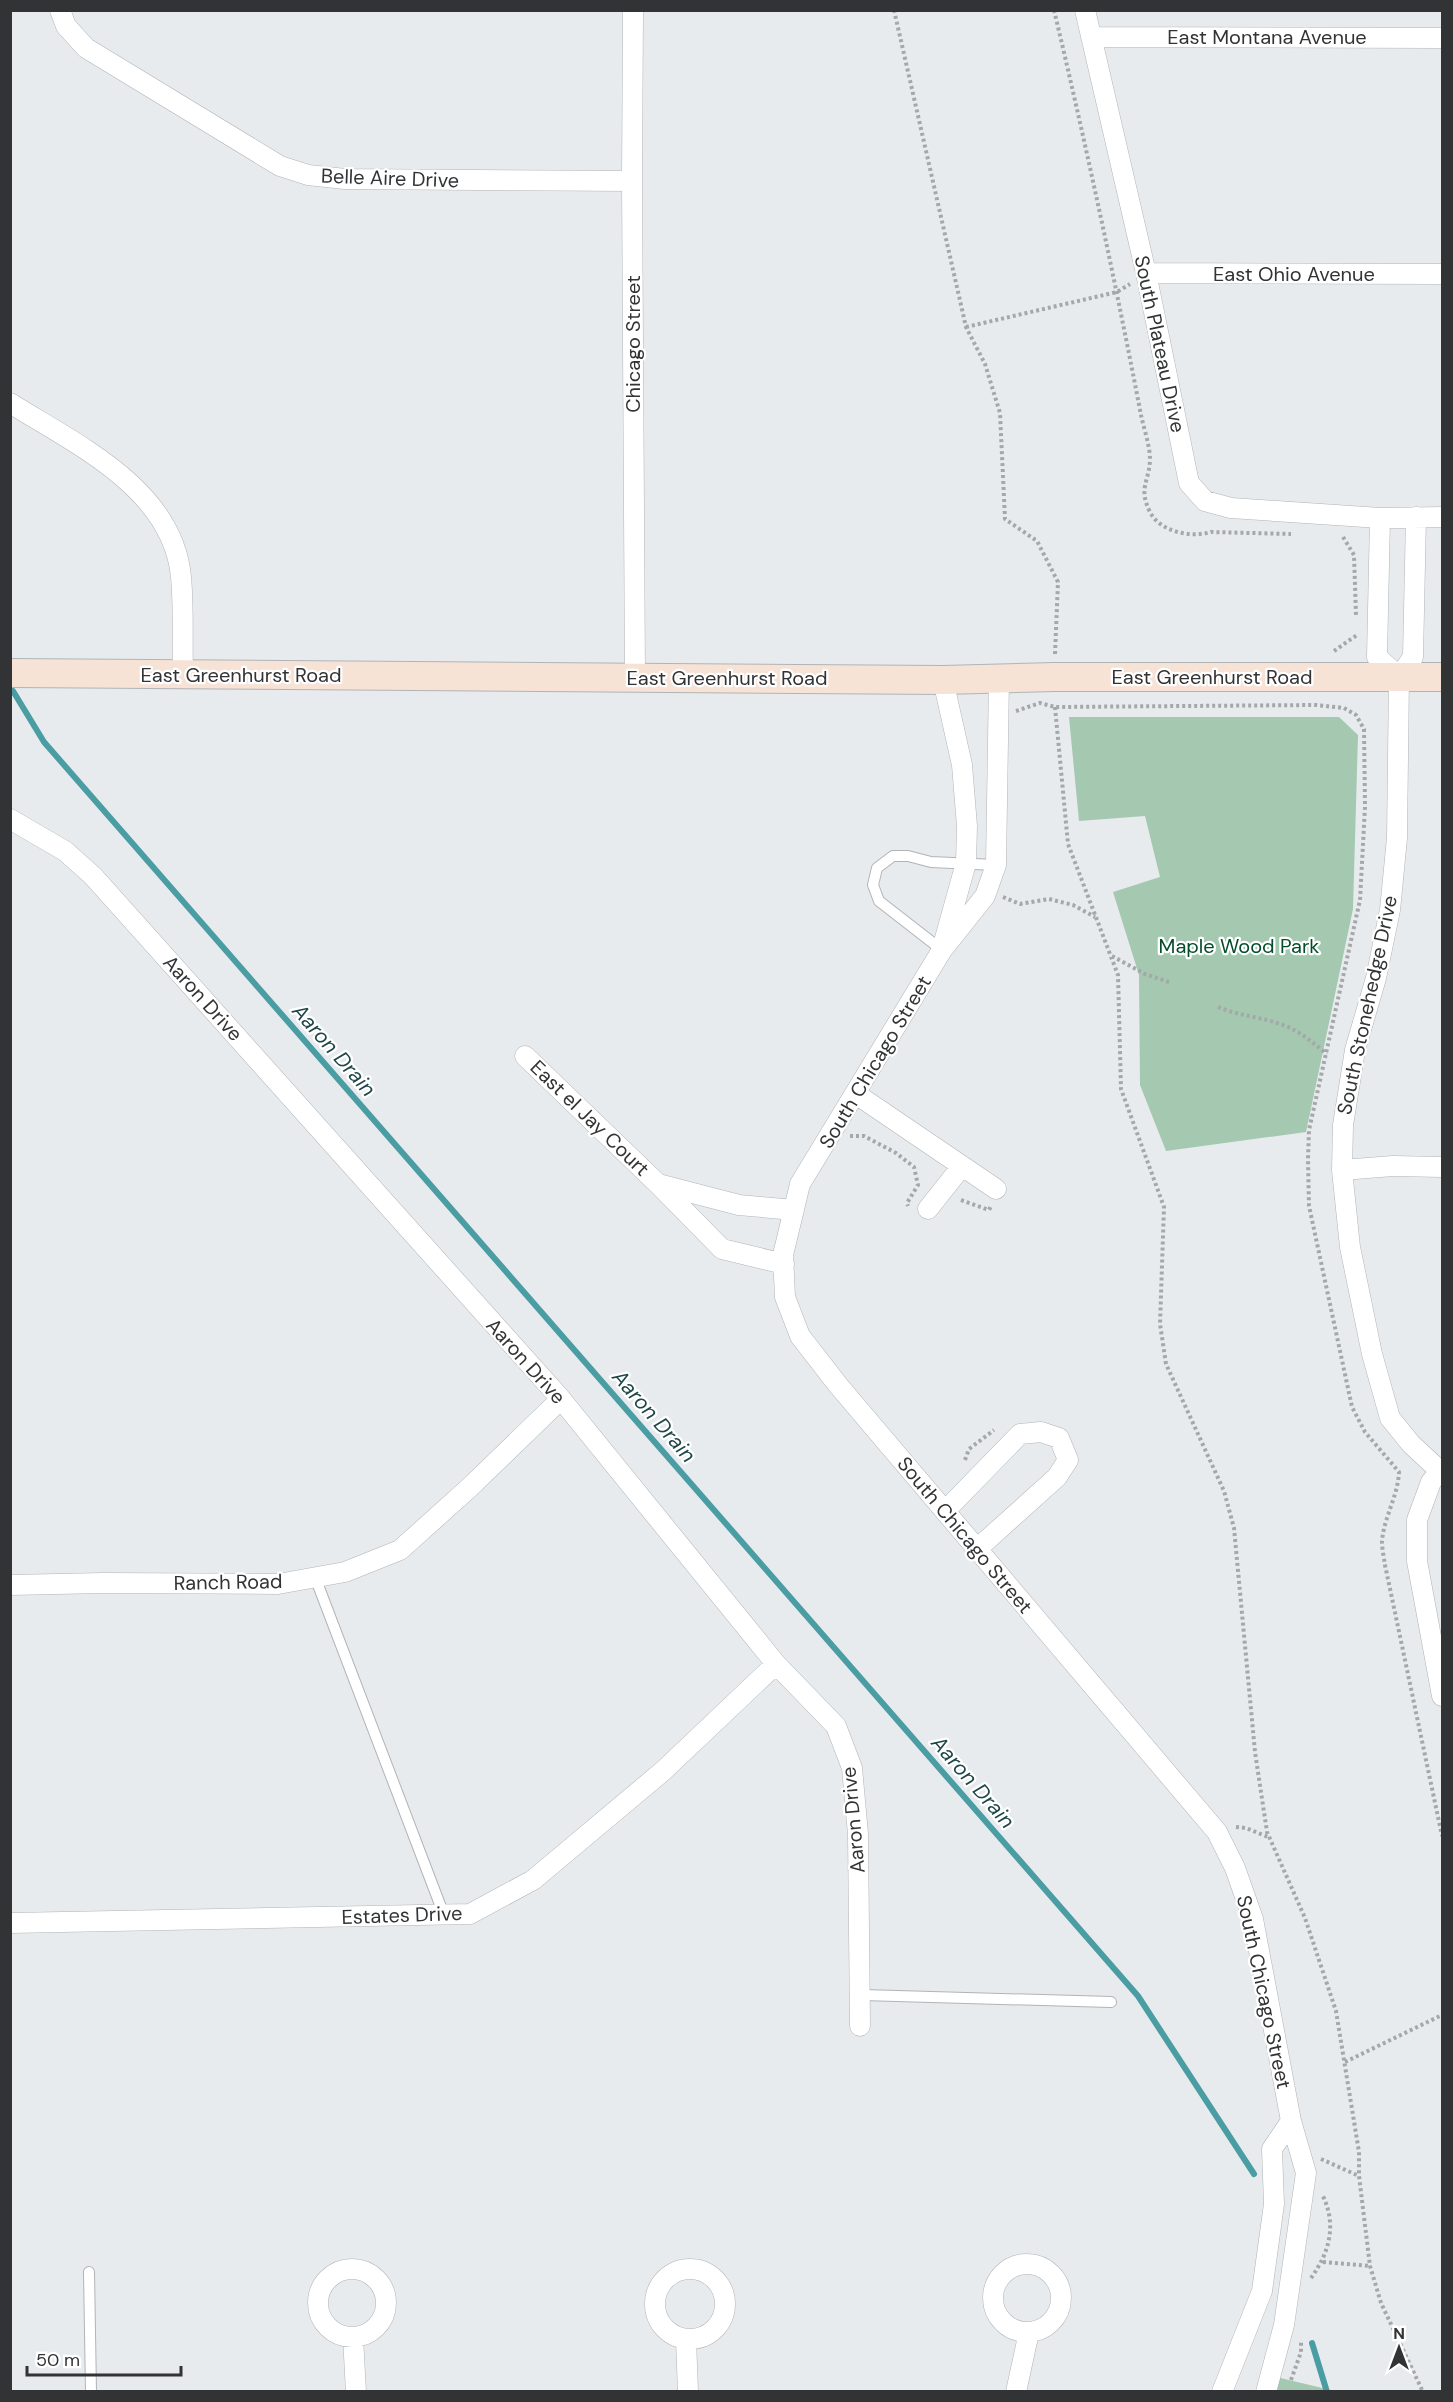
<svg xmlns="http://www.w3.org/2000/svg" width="1453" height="2402" viewBox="0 0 1453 2402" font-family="'DM Sans',sans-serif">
  <rect width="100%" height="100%" fill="#e8ebee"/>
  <path fill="#a4c8b0" d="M1069,717h270l19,18 -5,174 -47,223 -140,19 -26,-66 -1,-110 -26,-83 47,-15 -15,-61 -66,5z
    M1276,2377l59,14 -67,1z"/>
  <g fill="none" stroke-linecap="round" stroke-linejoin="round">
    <path stroke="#4a9da2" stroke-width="6" d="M13,691l31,51 1094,1254 116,178
      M1312,2343l15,49"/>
    <defs>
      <path id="service" d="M942,950l-63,-49 -6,-16 4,-17 16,-12h15l23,6 65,3
        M315,1577l129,338
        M862,1995l249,7
        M89,2272l2,120"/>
      <path id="minor" d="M60,10l6,16 20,22 194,118 28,9 37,4 287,2
        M633,10l-1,171 3,496
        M1085,10l61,263 43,210 16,18 26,7 149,10 62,-1
        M1091,37l351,1
        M1146,273l296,1
        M10,403c67,42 163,86 171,174 3,32 1,65 2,97
        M1416,517l-3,140 -14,20 -2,161 -7,72 -14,68 -21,72 -12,75 -1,45 8,77 22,107 18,64 21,26 29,27 -9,11 -14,38v41l25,135
        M1380,518l-3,139 22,20
        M999,678l-3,187 -11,31 -43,54 -142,234 -17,71 2,42 15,39 38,49 379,447 18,36 18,51 38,202 15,52 -22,152 -18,67
        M943,680l19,85 5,61 -1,37 -22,79
        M10,819l55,32 28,25 468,523 215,265 60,62 16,42 6,66 2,192
        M525,1056l133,128 81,21 55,5
        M856,1094l140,95
        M1342,1170l51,-4 49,1
        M659,1185l63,64 62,15
        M928,1209l34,-43
        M945,1511l75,-77 21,-2 18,6 9,22 -11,17 -80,72
        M10,1585l93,-2 175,1 67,-12 55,-22 69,-62 92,-89
        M10,1923l460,-9 63,-34 130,-109 113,-107
        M993 2298a34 34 0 1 1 68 0a34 34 0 1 1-68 0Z
        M655 2304a35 35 0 1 1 70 0a35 35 0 1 1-70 0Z
        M318 2303a34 34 0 1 1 68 0a34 34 0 1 1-68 0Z
        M353,2337l3,55
        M686,2339l2,53
        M1016,2392l13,-60
        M1222,2392l40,-101 12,-87 -2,-55 19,-28"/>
      <path id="secondary" d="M10,673l933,7 111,-3h388"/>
    </defs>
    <use href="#service" stroke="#b1b4b6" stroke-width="12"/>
    <use href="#minor" stroke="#b1b4b6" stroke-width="21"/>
    <use href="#secondary" stroke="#b1b4b6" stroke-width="30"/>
    <path stroke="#a5a8aa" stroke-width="4" stroke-dasharray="3 3" stroke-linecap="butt" d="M894,10l72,317 19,37 15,49 5,106 32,22 21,41 -3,72
      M1054,10c32,135 61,270 87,405 3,14 9,31 9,45 -1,22 -12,28 0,52 10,20 41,26 61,20l80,2
      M966,327l151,-35 13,-8
      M1343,537l11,18 2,60
      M1334,651l23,-16
      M1055,707l13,137 50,131 3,114 43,118 -4,117 6,40 58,127 10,37 21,224 12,80 38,86 31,93 23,141v24l11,90 11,37 42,89
      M1016,711l24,-8 15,4 261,-2 28,3 12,7 8,14 1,78 -5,93 -51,230 -1,29 1,47 43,201 13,25 34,40c-1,24 -15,45 -17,69 0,8 2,17 3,24l57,271
      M1003,897l17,7 29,-5 24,6 22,12
      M1112,956l33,18 27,9
      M1218,1007c21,9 44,10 65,18 17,6 30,18 44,29
      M850,1136h14l32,17 18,14 4,18 -11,18 1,3
      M961,1200l28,10 2,-4
      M965,1460l4,-11 25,-19
      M1236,1827l10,1 22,9
      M1345,2062l97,-47
      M1321,2159l38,17
      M1323,2262l47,4
      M1311,2278c18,-25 26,-52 12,-82
      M1291,2380l10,-28v-10"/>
    <use href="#service" stroke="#fff" stroke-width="10"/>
    <use href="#minor" stroke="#fff" stroke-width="20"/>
    <use href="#secondary" stroke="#f7e2d6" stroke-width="28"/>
  </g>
  <g text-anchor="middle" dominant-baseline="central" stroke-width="4.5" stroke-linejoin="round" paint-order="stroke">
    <g font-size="20" fill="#323334" stroke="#fff">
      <text x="1267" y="37">East Montana Avenue</text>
      <text transform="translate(390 178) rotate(2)">Belle Aire Drive</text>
      <text x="1294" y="274">East Ohio Avenue</text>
      <text transform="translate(633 344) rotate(-90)">Chicago Street</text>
      <text transform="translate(1160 344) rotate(78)">South Plateau Drive</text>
      <text x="241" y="675">East Greenhurst Road</text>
      <text x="1212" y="677">East Greenhurst Road</text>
      <text x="727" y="678">East Greenhurst Road</text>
      <text transform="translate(203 998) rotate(48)">Aaron Drive</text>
      <text transform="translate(1367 1005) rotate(-78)">South Stonehedge Drive</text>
      <text transform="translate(875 1062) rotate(-59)">South Chicago Street</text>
      <text transform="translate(590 1118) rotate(44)">East el Jay Court</text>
      <text transform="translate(526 1361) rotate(48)">Aaron Drive</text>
      <text transform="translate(965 1535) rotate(50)">South Chicago Street</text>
      <text transform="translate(228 1582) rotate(-1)">Ranch Road</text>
      <text transform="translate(853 1820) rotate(-95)">Aaron Drive</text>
      <text transform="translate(402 1915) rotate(-2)">Estates Drive</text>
      <text transform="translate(1264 1992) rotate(78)">South Chicago Street</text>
    </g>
    <g font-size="20" fill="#034d2a" stroke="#fff">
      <text x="1239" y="946">Maple Wood Park</text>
    </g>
    <g font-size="21" font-style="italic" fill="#1f4749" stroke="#fff">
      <text transform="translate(334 1050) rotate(49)">Aaron Drain</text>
      <text transform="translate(654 1416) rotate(49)">Aaron Drain</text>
      <text transform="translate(973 1782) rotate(49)">Aaron Drain</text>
    </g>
  </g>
  <rect width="1453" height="2402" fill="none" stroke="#323334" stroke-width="24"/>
  <g transform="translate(1399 2348)" stroke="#ffffff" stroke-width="4.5" paint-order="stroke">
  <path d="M0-4.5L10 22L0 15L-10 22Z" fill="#323334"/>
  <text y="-9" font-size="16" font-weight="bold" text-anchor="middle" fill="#323334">N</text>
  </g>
  <path d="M27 2366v9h154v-9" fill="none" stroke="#323334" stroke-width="3"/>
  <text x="36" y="2366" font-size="18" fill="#323334" stroke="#ffffff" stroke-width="4.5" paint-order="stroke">50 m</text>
</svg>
